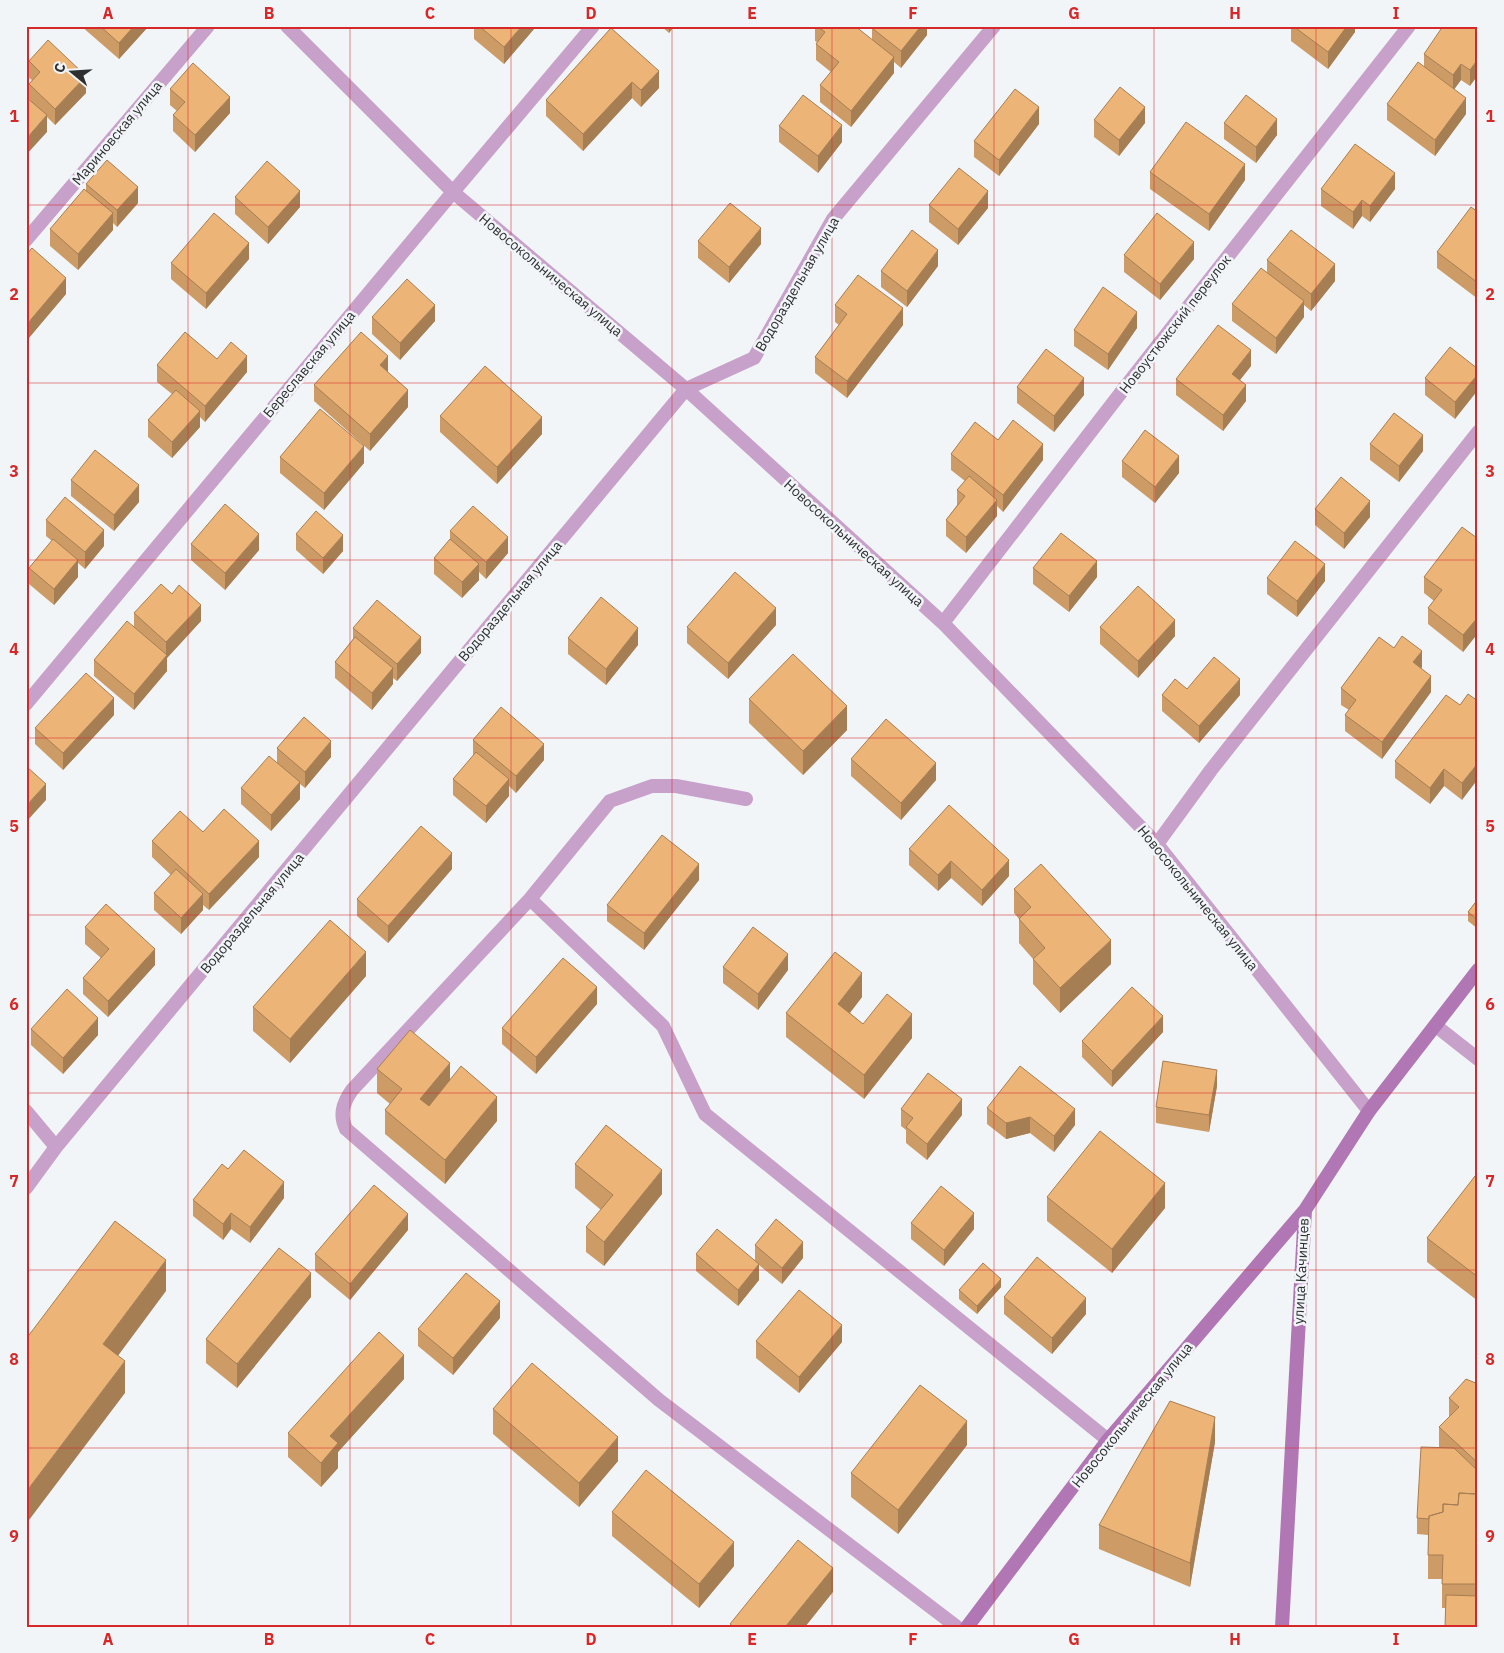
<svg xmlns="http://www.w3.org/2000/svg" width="1504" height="1653" viewBox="0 0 1504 1653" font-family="'IBM Plex Sans',sans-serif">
  <rect width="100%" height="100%" fill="#f2f5f8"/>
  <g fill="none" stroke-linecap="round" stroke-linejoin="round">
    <path stroke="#c8a1cb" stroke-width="14" d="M287,26l166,166 233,197 257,234 214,221 212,267
      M26,240l182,-214
      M943,623l190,-246 276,-351
      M26,704l427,-512 140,-166
      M746,799l-70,-13h-24l-42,15 -80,98 -178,191c-9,13 -13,25 -6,39l313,271 298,227
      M1157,844l54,-74 267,-338
      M530,899l133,127 42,88 403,326
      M1436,1026l42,33
      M26,1111l30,36
      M26,1188l30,-41 630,-758 68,-31 79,-139 161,-193"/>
    <path stroke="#b177b5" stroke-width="14" d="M967,1627l141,-187 197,-230 64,-99 109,-141
      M1282,1627l23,-417"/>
  </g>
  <path fill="#cc9b66" d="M81,26h66v2l-28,31z
    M474,26h60v3l-30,35 -30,-25z
    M661,26h13l-5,7z
    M815,26h40l17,14v-12l55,-2v9l-26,33 -7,-6v11l-43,54 -31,-25v-17l11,-13 -15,-12v-16l1,-2 -2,-1z
    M1291,26h64v6l-27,37 -37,-28z
    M1476,26l-6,60 -9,-6 -7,9 12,25 -31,42 -48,-36v-16l37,-37v-13z
    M611,28l48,60 -18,19 -9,-9 -49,53 -37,-35v-16z
    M29,61l57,32 -31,32 -8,-8v15l-18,-33v-15l3,-4 -3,-2z
    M170,89l60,24 -35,39 -22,-21v-16l4,-4 -7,-6z
    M1094,120l51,3 -26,33 -25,-19z
    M1224,123l53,12 -21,28 -32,-24z
    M1039,124l-40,52 -25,-19v-16z
    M779,126l63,16 -24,31 -39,-31z
    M1150,172l95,8 -36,51 -59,-42z
    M86,184l52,19 -21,24 -4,-4v7l-35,40 -28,-24v-17l36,-38z
    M1321,189h74l-25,33 -8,-6 -9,13 -32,-23z
    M235,197l65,10 -32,37 -33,-30z
    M929,205l59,3 -30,37 -29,-23z
    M1478,212v87l-41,-31v-16z
    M698,241l63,3 -32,39 -31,-25z
    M26,255l40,39 -38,45 -2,-1z
    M1124,255l70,4 -34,41 -36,-28z
    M249,259l-43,50 -35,-30v-16z
    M1267,260l68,21 -24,30 -7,-6v12l-28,37 -44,-33v-17l35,-31z
    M938,266l-31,41 -26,-20v-16z
    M835,305l68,20 -56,73 -32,-25v-16l24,-32 -4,-3z
    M372,317l63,4 -35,39 -28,-26z
    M1137,328l-29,42 -34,-24v-16z
    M217,359l30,13 -42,50 -5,-5v10l-28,31 -24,-21v-17l24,-26 -15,-12v-17z
    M1251,366l-11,14 6,21 -23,30 -47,-36v-16z
    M1478,369l-23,50 -30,-24v-17z
    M388,373l20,34 -38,44 -56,-50v-16z
    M1017,387l67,8 -30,37 -37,-29z
    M440,416l102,18 -45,50 -57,-52z
    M998,440l45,20 -40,52 -6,-6v10l-31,37 -20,-17v-16l11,-15v-15l8,-9 -14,-11v-16z
    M1370,444l53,7 -24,31 -29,-22z
    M280,457l84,6 -40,47 -44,-37z
    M1122,461l57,12 -24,30 -33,-26z
    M71,480l68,22 -25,29 -43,-35z
    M1315,509l55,8 -26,32 -29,-24z
    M46,520l58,26 -19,23 -7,-6v14l-24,28 -25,-21v-16l23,-27 -6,-5z
    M450,531l58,22 -22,26 -7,-7v8l-17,18 -28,-24v-16l16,-19z
    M296,534l47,17 -20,23 -27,-24z
    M1478,536v97l-15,19 -35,-28v-16l6,-7 -10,-8v-16z
    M191,544l68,6 -34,40 -34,-30z
    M1033,568l64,9 -28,35 -36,-28z
    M1267,578l58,3 -28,36 -30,-23z
    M134,613l67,8 -34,37v13l-33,39 -40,-34v-16l40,-33z
    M776,625l-48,54 -41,-36v-16z
    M1100,627l75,9 -37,42 -38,-34z
    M353,628l68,25 -24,28 -4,-3v6l-21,26 -37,-32v-16l18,-23z
    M568,638l70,7 -32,40 -38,-31z
    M1422,667l-1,1 10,24 -49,67 -37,-28v-16l4,-5 -8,-5v-17z
    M1187,689l53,6 -41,48 -37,-32v-16z
    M1468,694l-6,106 -18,-14 -14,18 -35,-26v-17l65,-56z
    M749,699l98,31 -44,45 -54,-52z
    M114,715l-51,55 -28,-26v-16z
    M473,740l71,20 -28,33 -7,-7v10l-23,27 -33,-28v-16l20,-23z
    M277,748l54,9 -26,31 -5,-4v15l-29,32 -30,-27v-16l36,-26z
    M851,759l85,21 -35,40 -50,-44z
    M203,832l56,25 -50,53 -6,-5v5l-22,24 -27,-24v-17l17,-18 -19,-18v-16z
    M909,849l100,27 -27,30 -31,-28 -13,13 -29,-26z
    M452,869l-64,74 -31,-27v-17z
    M699,880l-55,70 -37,-29v-16z
    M1014,889l97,75 -51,49 -27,-29v-25l-14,-16v-24l-5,-6z
    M1478,899v30l-10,-8v-9z
    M85,927l70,38 -47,52 -25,-23v-16l18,-20 -16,-14z
    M723,967l65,3 -30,40 -35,-27z
    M366,976l-76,87 -37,-32v-24z
    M862,997l-12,16 13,11 49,14 -48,61 -78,-62v-24z
    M597,1004l-61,70 -34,-30v-16z
    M31,1029l67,6 -35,39 -32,-29z
    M1163,1032l-51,55 -30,-30v-16z
    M377,1069l73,11 47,41 -52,63 -60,-50v-24l5,-6 -13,-11z
    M1217,1086l-8,46 -53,-9v-16z
    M987,1108l88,17 -21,27 -24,-19 -24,6 -19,-15z
    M901,1109l61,6 -35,45 -21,-17v-13l-5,-4z
    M575,1164l87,30 -58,72 -18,-14v-25l15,-17 -26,-22z
    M228,1169l56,29 -34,45 -19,-14 -8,11 -30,-24v-16z
    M1478,1178v123l-51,-39v-24z
    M1047,1197l118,11 -53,65 -65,-52z
    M911,1223l63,6 -30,37 -33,-27z
    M408,1230l-58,70 -35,-29v-17z
    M755,1245l48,13 -21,26 -23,-19v15l-21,26 -42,-35v-17l59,6z
    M1001,1287l-24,27 -18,-15v-9z
    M311,1297l-74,91 -31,-25v-24z
    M1004,1297l82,17 -34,40 -48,-40z
    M500,1318l-47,57 -35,-29v-17z
    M756,1341l86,1 -43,51 -43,-35z
    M404,1379l-66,73v16l-17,19 -33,-30v-24z
    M1478,1384v243l-32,-19h-4v-29h-14v-44l-11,-1v-16l22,-70v-21l10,-10v-19z
    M493,1409l125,52 -39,46 -86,-73z
    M1215,1442l-25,145 -91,-38v-24z
    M967,1445l-69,89 -47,-37v-24z
    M612,1512l122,54 -35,42 -87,-72z"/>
  <path fill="#a67e53" d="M134,26h13v2l-28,31v-16z
    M522,26h12v3l-30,35v-17z
    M669,26h5l-5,7z
    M921,26h6v9l-26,33v-17z
    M1347,26h8v6l-27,37v-17z
    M894,57v16l-43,54v-16z
    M1478,59v16l-8,11v-16z
    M1461,64v16l-8,11v-16z
    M659,71v17l-18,19v-17z
    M86,76v17l-31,32v-16z
    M632,82v16l-49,53v-17z
    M230,97v16l-35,39v-17z
    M1466,98v16l-31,42v-16z
    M1039,107v17l-40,52v-16z
    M1145,107v16l-26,33v-16z
    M47,115v17l-21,23v-16z
    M1277,119v16l-21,28v-16z
    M842,125v17l-24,31v-17z
    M1245,164v16l-36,51v-17z
    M1395,173v16l-25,33v-16z
    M138,187v16l-21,24v-17z
    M300,191v16l-32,37v-17z
    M988,191v17l-30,37v-16z
    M1362,200v16l-9,13v-17z
    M113,213v17l-35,40v-16z
    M761,228v16l-32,39v-16z
    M1194,242v17l-34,41v-16z
    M249,243v16l-43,50v-16z
    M938,250v16l-31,41v-16z
    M1335,264v17l-24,30v-17z
    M66,278v16l-38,45v-16z
    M1304,301v16l-28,37v-16z
    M435,305v16l-35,39v-17z
    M903,308v17l-56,73v-17z
    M1137,312v16l-29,42v-16z
    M1251,350v16l-19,24v-16z
    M247,356v16l-42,50v-16z
    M388,356v17l-8,-8z
    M1478,374v16l-23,29v-17z
    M1084,378v17l-30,37v-16z
    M1246,385v16l-23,30v-16z
    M408,390v17l-38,44v-17z
    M200,411v16l-28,31v-16z
    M542,417v17l-45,50v-17z
    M1423,435v16l-24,31v-16z
    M1043,444v16l-40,52v-17z
    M364,446v17l-40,47v-17z
    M1179,456v17l-24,30v-16z
    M139,485v17l-25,29v-16z
    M997,500v16l-31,37v-16z
    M1370,501v16l-26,32v-16z
    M104,530v16l-19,23v-17z
    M259,534v16l-34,40v-17z
    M343,535v16l-20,23v-16z
    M508,537v16l-22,26v-17z
    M78,560v17l-24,28v-16z
    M1097,561v16l-28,35v-16z
    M479,564v16l-17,18v-16z
    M1325,564v17l-28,36v-16z
    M201,605v16l-34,37v13l-33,39v-16l32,-38v-14z
    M776,608v17l-48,54v-16z
    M1478,617v16l-15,19v-17z
    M1175,620v16l-37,42v-17z
    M638,628v17l-32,40v-16z
    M421,637v16l-24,28v-17z
    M1422,651v16l-9,12v-17z
    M393,668v16l-21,26v-17z
    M1431,676v16l-49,67v-17z
    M1240,679v16l-41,48v-17z
    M114,698v17l-51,55v-17z
    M847,706v24l-44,45v-24z
    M331,741v16l-26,31v-16z
    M544,744v16l-28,33v-17z
    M936,763v17l-35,40v-17z
    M1478,763v16l-16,21v-17z
    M1444,769v17l-14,18v-16z
    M509,779v17l-23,27v-17z
    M300,782v17l-29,32v-16z
    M46,784v16l-20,22v-16z
    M259,841v16l-50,53v-16z
    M452,853v16l-64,74v-17z
    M1009,860v16l-27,30v-16z
    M951,861v17l-13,13v-16z
    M699,864v16l-55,70v-17z
    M203,894v16l-22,24v-16z
    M1111,940v24l-51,49v-25z
    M155,949v16l-47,52v-16z
    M366,952v24l-76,87v-24z
    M788,954v16l-30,40v-16z
    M862,973v24l-24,31v-24z
    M597,987v17l-61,70v-17z
    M912,1014v24l-48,61v-24z
    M1163,1016v16l-51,55v-16z
    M98,1018v17l-35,39v-16z
    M450,1063v24l-30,36v-24z
    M1217,1070v16l-8,46v-17z
    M497,1097v24l-52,63v-24z
    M962,1099v16l-35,45v-16z
    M1075,1109v16l-21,27v-16z
    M1030,1117v16l-24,6v-16z
    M662,1170v24l-58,72v-24z
    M284,1182v16l-34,45v-16z
    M1165,1183v25l-53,65v-24z
    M231,1213v16l-8,11v-16z
    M974,1213v16l-30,37v-16z
    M408,1214v16l-58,70v-16z
    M803,1242v16l-21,26v-16z
    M166,1260v31l-63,85v-32z
    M759,1264v16l-21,26v-16z
    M311,1273v24l-74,91v-24z
    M1001,1279v8l-24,27v-8z
    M1086,1298v16l-34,40v-16z
    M500,1301v17l-47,57v-17z
    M842,1325v17l-43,51v-16z
    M404,1355v24l-66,73v16l-17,19v-24l9,-27z
    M125,1361v32l-99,131v-32z
    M1215,1417v25l-25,145v-24z
    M967,1421v24l-69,89v-24z
    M618,1437v24l-39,46v-24z
    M734,1542v24l-35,42v-24z
    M833,1568v24l-28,35h-20z"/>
  <path fill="#edb477" stroke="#a67e53" d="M100,26h34l-15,17z
    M479,26h43l-18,21z
    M817,26h38l39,31 -43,54 -31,-26 19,-23 -23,-18 9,-12z
    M874,26h47l-20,25 -29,-23z
    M1293,26h54l-19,26z
    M1443,26h33l2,1v32l-8,11 -9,-6 -8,11 -29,-21z
    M611,28l48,43 -18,19 -9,-8 -49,52 -37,-34z
    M48,40l38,36 -31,33 -26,-25 11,-12 -11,-11z
    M1418,62l48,36 -31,42 -48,-36z
    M193,63l37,34 -35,38 -22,-20 12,-13 -15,-13z
    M1120,87l25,20 -26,33 -25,-20z
    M1015,89l24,18 -40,53 -25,-19z
    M803,95l39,30 -24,31 -39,-30z
    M1246,95l31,24 -21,28 -32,-24z
    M26,97l21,18 -21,24z
    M1186,122l59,42 -36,50 -59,-42z
    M1355,144l40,29 -25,33 -8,-6 -9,12 -32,-23z
    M107,160l31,27 -21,23 -31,-26z
    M267,161l33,30 -32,36 -33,-30z
    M959,168l29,23 -30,38 -29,-24z
    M84,189l29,24 -35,41 -28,-25z
    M730,203l31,25 -32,39 -31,-26z
    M1471,207l7,5v71l-41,-31z
    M214,213l35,30 -43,50 -35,-30z
    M1157,213l37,29 -34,42 -36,-29z
    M912,230l26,20 -31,41 -26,-20z
    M1291,230l44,34 -24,30 -44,-34z
    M32,248l34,30 -38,45 -2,-2v-66z
    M1261,268l43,33 -28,37 -44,-34z
    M858,275l45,33 -56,73 -32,-24 32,-43 -12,-9z
    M407,279l28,26 -35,38 -28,-26z
    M1103,287l34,25 -29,42 -34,-24z
    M1218,325l33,25 -19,24 14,11 -23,30 -47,-36z
    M185,332l32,27 14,-17 16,14 -42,50 -48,-41z
    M361,332l27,24 -8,9 28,25 -38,44 -56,-49z
    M1450,347l28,22v5l-23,28 -30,-24z
    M1046,349l38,29 -30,38 -37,-29z
    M485,366l57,51 -45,50 -57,-51z
    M176,390l24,21 -28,31 -24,-22z
    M320,409l44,37 -40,47 -44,-36z
    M1394,413l29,22 -24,31 -29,-22z
    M1013,420l30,24 -40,51 -52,-41 24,-32 23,18z
    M1145,430l34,26 -24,31 -33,-26z
    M95,450l44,35 -25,30 -43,-35z
    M969,476l28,24 -31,37 -20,-17 19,-24 -8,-6z
    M1341,477l29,24 -26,32 -29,-24z
    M65,497l39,33 -19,22 -39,-32z
    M225,504l34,30 -34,39 -34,-29z
    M473,506l35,31 -22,25 -36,-31z
    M316,511l27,24 -20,23 -27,-24z
    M1462,527l15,11 1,-2v81l-15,18 -35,-27 14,-18 -18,-13z
    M1061,533l36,28 -28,35 -36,-28z
    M53,539l25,21 -24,29 -25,-21z
    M450,539l29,25 -17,18 -28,-24z
    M1295,541l30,23 -28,37 -30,-23z
    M735,572l41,36 -48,55 -41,-36z
    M161,584l11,10 7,-9 22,20 -35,37 -32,-29z
    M1138,586l37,34 -37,41 -38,-34z
    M601,597l37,31 -32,41 -38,-31z
    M377,600l44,37 -24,27 -44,-36z
    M127,621l40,34 -33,39 -40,-34z
    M1402,636l20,15 -9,11 18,14 -49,66 -37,-27 11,-15 -15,-12 38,-51 15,11z
    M355,637l38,31 -21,25 -37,-31z
    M793,654l54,52 -44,45 -54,-52z
    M1214,657l26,22 -41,47 -37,-31 13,-16 12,10z
    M86,673l28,25 -51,55 -28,-25z
    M1468,694l10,7v62l-16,20 -18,-14 -14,19 -35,-27 51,-66 14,10z
    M501,707l43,37 -28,32 -43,-36z
    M304,717l27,24 -26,31 -28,-24z
    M886,719l50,44 -35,40 -50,-44z
    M476,752l33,27 -23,27 -33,-27z
    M269,756l31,26 -29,33 -30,-27z
    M26,766l20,18 -20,22z
    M949,805l60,55 -27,30 -31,-29 -13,14 -29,-26z
    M224,809l35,32 -50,53 -57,-53 28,-30 23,21z
    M421,826l31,27 -64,73 -31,-27z
    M662,835l37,29 -55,69 -37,-28z
    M1041,864l70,76 -51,48 -27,-29 12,-11 -26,-29 12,-12 -17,-18z
    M176,869l27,25 -22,24 -27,-25z
    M1478,899v21l-10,-8z
    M106,904l49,45 -47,52 -25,-23 26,-29 -24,-22z
    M330,920l36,32 -76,87 -37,-32z
    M753,927l35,27 -30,40 -35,-27z
    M835,952l27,21 -24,31 25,20 24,-30 25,20 -48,61 -78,-62z
    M563,958l34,29 -61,70 -34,-29z
    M1132,987l31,29 -51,55 -30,-30z
    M67,989l31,29 -35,40 -32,-29z
    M410,1030l40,33 -30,36 9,7 32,-40 36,31 -52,63 -60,-50 17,-21 -25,-20z
    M1163,1061l54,9 -8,45 -53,-8z
    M1020,1066l55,43 -21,27 -24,-19 -24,6 -19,-15z
    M928,1073l34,26 -35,45 -21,-17 7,-9 -12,-9z
    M606,1125l56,45 -58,72 -18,-15 27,-32 -38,-31z
    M1100,1131l65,52 -53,66 -65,-52z
    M244,1150l40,32 -34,45 -19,-14 -8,11 -30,-24 29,-36 6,5z
    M1475,1176l3,2v99l-51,-39z
    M374,1185l34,29 -58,70 -35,-30z
    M941,1186l33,27 -30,37 -33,-27z
    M776,1219l27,23 -21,26 -27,-23z
    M115,1221l51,39 -63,84 22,17 -99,131v-153z
    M717,1229l42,35 -21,26 -42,-36z
    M279,1248l32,25 -74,91 -31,-25z
    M1037,1257l49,41 -34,40 -48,-41z
    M983,1263l18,16 -24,27 -18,-16z
    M466,1273l34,28 -47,57 -35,-29z
    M799,1290l43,35 -43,52 -43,-36z
    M379,1332l25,23 -74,81 8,7 -17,20 -33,-30z
    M532,1363l86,74 -39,46 -86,-74z
    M1466,1379l12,5v79l-39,-36 20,-20 -10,-9z
    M920,1385l47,36 -69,89 -47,-37z
    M1170,1401l45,16 -25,146 -91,-38z
    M1421,1447l33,1 24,23v37h-2v-14l-17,-1 -1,12 -15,-1v8l-14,4v3l-12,-1z
    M646,1470l88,72 -35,42 -87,-72z
    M1459,1493l17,1v14h2v76h-36l1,-29h-15l1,-39 14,-4v-8l15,1z
    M798,1540l35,28 -48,59h-51l-4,-3z
    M1446,1595l32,1v31h-33z"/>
  <path fill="none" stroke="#d62828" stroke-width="1" stroke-opacity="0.55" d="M188,26v1601M350,26v1601M511,26v1601M672,26v1601M832,26v1601M994,26v1601M1154,26v1601M1316,26v1601M26,205h1452M26,383h1452M26,560h1452M26,738h1452M26,915h1452M26,1093h1452M26,1270h1452M26,1448h1452"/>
  <g text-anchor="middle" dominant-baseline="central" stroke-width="5" stroke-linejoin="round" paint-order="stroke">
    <g font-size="14" fill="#2d2f30" stroke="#f2f5f8">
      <text transform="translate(117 133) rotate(-50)">Мариновская улица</text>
      <text transform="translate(551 275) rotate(40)">Новосокольническая улица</text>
      <text transform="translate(797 284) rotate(-60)">Водораздельная улица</text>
      <text transform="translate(1175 324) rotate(-52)">Новоустюжский переулок</text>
      <text transform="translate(309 364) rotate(-50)">Береславская улица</text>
      <text transform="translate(854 543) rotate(42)">Новосокольническая улица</text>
      <text transform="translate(510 601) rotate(-50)">Водораздельная улица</text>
      <text transform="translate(1198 898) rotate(51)">Новосокольническая улица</text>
      <text transform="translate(252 913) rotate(-50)">Водораздельная улица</text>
      <text transform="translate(1301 1271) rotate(-87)">улица Качинцев</text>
      <text transform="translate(1132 1415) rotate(-51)">Новосокольническая улица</text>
    </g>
  </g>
  <rect width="1504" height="1653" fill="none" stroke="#f2f5f8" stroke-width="55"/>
  <g transform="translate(72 72) rotate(288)" stroke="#f2f5f8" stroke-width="4" paint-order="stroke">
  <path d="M0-4L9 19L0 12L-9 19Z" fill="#2d2f30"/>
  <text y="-8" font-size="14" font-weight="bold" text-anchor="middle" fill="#2d2f30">С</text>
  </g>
  <rect x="28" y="28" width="1448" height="1598" fill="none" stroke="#d62828" stroke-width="2"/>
  <g font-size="16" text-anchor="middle" font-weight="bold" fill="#d62828">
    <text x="108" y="19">A</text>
    <text x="269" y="19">B</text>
    <text x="430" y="19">C</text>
    <text x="591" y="19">D</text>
    <text x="752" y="19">E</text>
    <text x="913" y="19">F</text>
    <text x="1074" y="19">G</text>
    <text x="1235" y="19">H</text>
    <text x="1396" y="19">I</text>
    <text x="14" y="122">1</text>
    <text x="1490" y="122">1</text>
    <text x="14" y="300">2</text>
    <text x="1490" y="300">2</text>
    <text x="14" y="477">3</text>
    <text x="1490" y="477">3</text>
    <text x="14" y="655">4</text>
    <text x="1490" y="655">4</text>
    <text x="14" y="832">5</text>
    <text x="1490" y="832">5</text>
    <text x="14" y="1010">6</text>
    <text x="1490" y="1010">6</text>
    <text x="14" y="1187">7</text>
    <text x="1490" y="1187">7</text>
    <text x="14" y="1365">8</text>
    <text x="1490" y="1365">8</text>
    <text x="14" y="1542">9</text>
    <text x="1490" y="1542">9</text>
    <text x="108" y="1645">A</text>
    <text x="269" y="1645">B</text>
    <text x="430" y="1645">C</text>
    <text x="591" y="1645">D</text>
    <text x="752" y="1645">E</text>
    <text x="913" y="1645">F</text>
    <text x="1074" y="1645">G</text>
    <text x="1235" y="1645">H</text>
    <text x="1396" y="1645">I</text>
  </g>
</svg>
